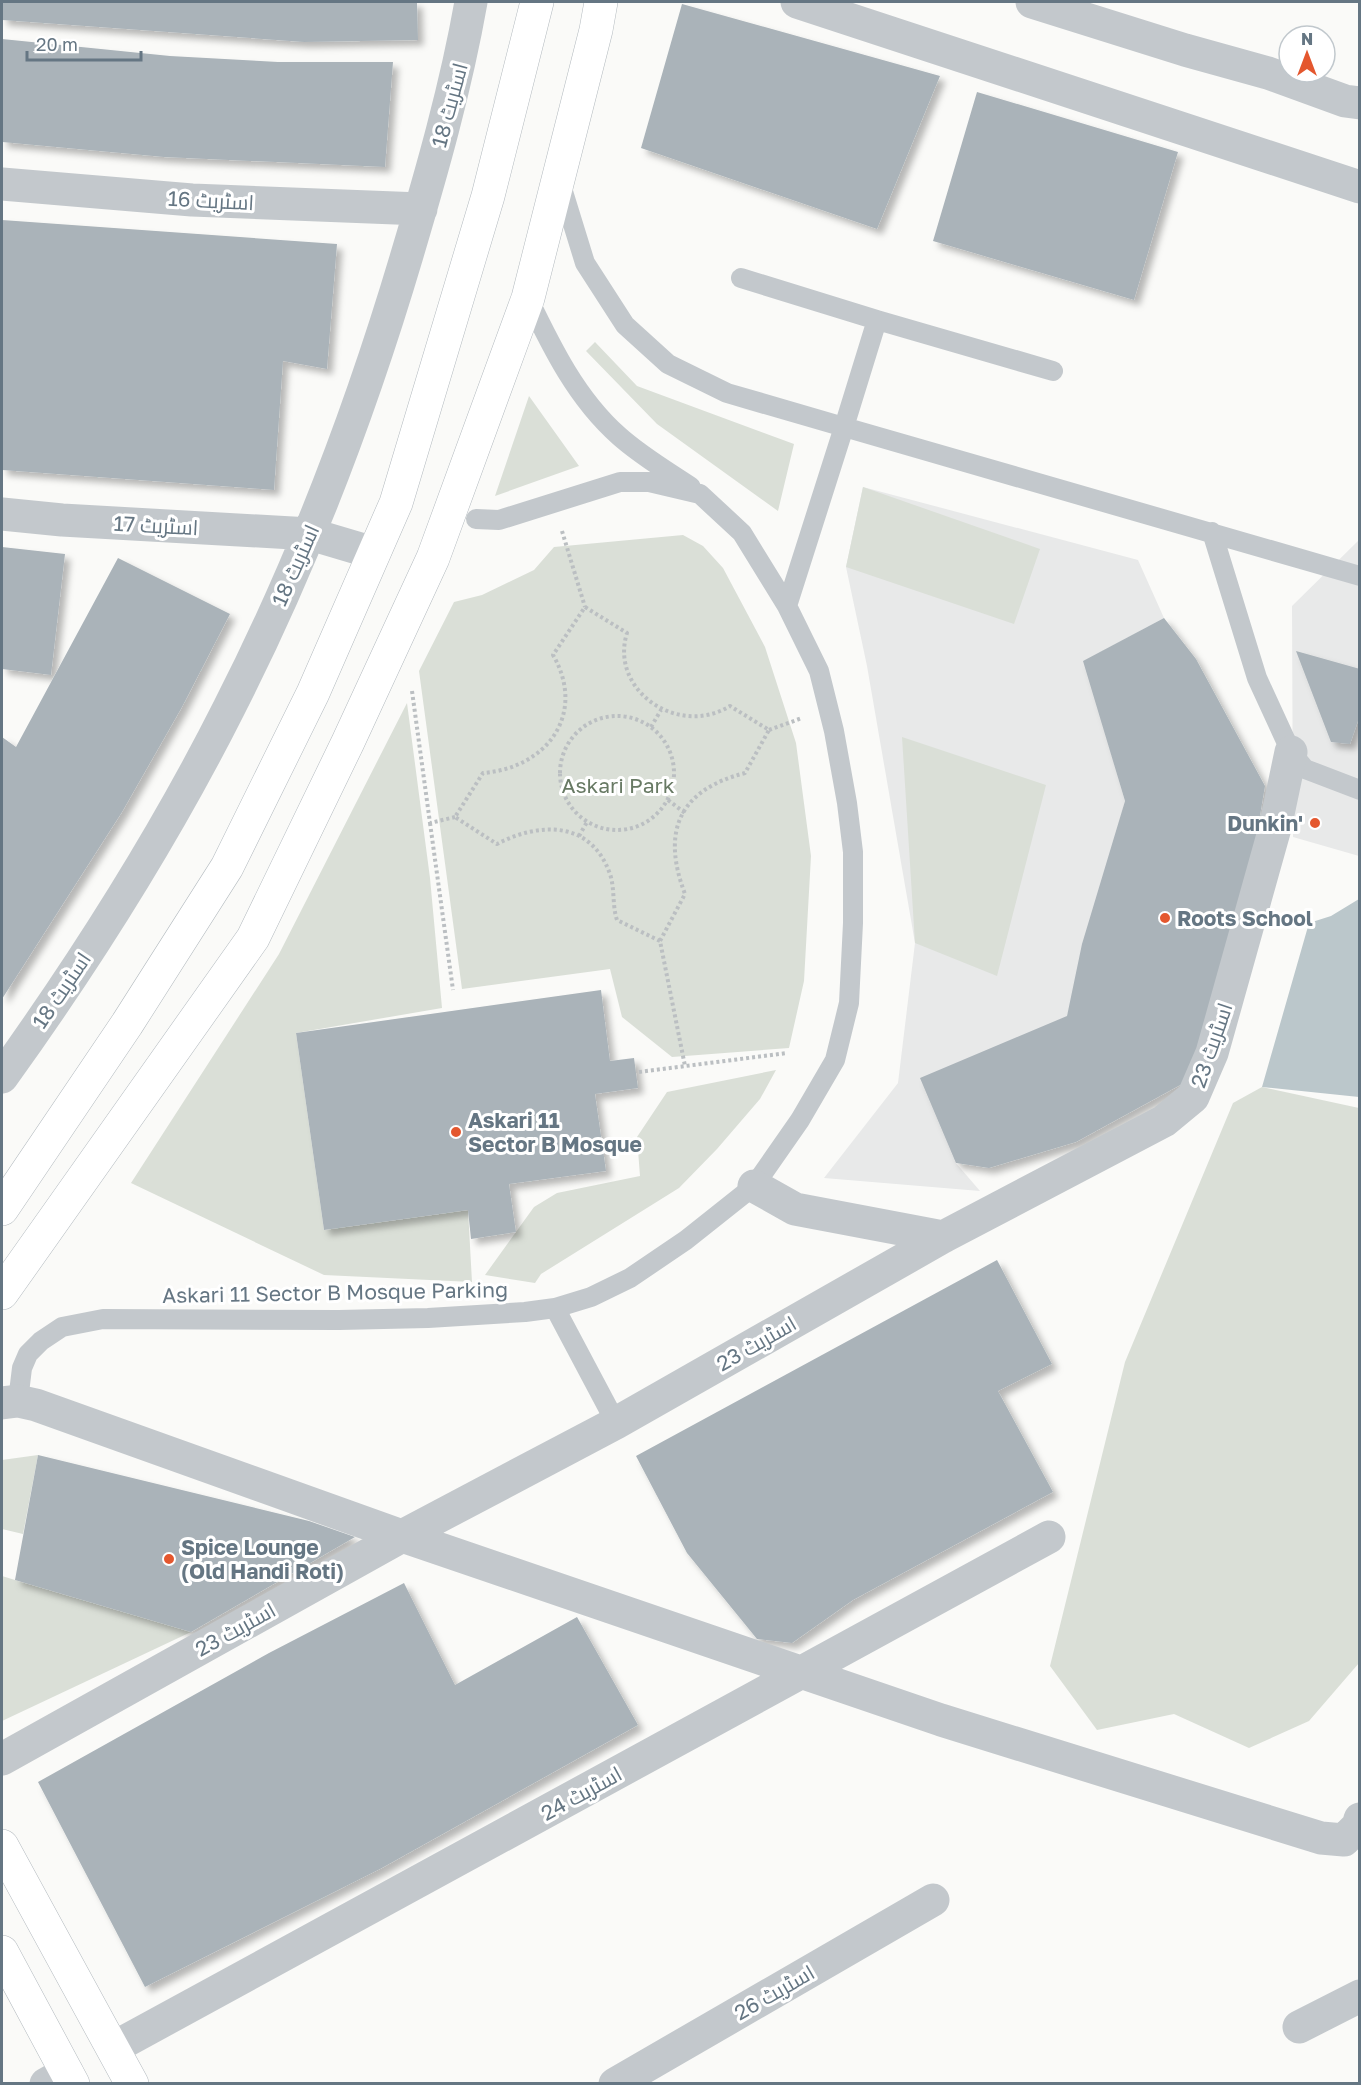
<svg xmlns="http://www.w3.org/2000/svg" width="1361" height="2085" viewBox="0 0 1361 2085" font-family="'Golos Text',Cairo,sans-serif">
  <defs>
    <filter id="shadow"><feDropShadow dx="5.5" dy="5.5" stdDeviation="3" flood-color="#0004"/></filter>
  </defs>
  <rect width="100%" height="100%" fill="#fafaf8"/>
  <path fill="#e8e9e9" d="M863,487l275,73 26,58 -80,43 41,140 -58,215 -111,147 24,28 -156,-13 74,-95 17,-140 -48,-277 -21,-99z
    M1359,540v316l-66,-19 -1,-231z"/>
  <path fill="#dadfd7" d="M595,342l42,44 157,58 -16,67 -121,-87 -71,-73z
    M529,396l50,70 -84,30z
    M863,487l177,62 -26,75 -168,-57z
    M683,535l20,11 20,22 42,79 31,96 15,113 -7,125 -15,67 -117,9 -50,-40 -12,-48 -148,20 -43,-318 35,-69 28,-7 52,-25 20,-23z
    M407,703l23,175 12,130 -146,25 28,197 144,-20 4,72 -148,-7 -193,-92 148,-229z
    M902,737l144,48 -49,191 -82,-33z
    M776,1070l-16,29 -43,50 -38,39 -138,86 -6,9 -50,-8 49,-68 23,-14 83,-17 -3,-39 30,-45z
    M1262,1087l97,21v555l-50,58 -60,27 -75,-34 -77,16 -47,-64 75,-304 108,-259z
    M38,1455l-15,79 -21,-5v-69z
    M2,1576l13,4 176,52 -189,89z"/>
  <path fill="#bbc7cb" d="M1359,899v198l-97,-10 47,-164 22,-7z"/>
  <path fill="#aab3b9" filter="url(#shadow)" d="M2,2h415l1,38 -114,2 -302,-22z
    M682,4l258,72 -63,153 -236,-81z
    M2,39l168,17 108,6h115l-8,105 -221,-10 -162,-15z
    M977,92l201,60 -44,148 -201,-59z
    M2,220l335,24 -10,125 -44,-8 -9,129 -272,-20z
    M2,547l63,7 -14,121 -49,-6z
    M118,558l112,56 -48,93 -60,105 -120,187v-262l14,10z
    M1164,618l32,41 69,127 -18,106 -54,186 -117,64 -87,26 -33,-5 -36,-85 147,-62 15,-72 43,-143 -42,-140z
    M1296,651l64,18v46l-10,29 -19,-2z
    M601,990l9,71 24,-3 4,30 -43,6 11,77 -97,13 7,48 -45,7 -3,-29 -144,20 -28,-197z
    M997,1260l55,104 -54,27 55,101 -200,108 -61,43 -35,-4 -70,-86 -51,-97z
    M38,1455l271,66 46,16 -164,95 -176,-52z
    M404,1583l51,102 122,-68 61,108 -258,144 -235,118 -107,-205 231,-129z"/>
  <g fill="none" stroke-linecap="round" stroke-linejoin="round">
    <defs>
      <path id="secondary" d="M2,1209l125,-185 100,-157 86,-174 83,-190 92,-307 49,-194
        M2,1293l251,-355 95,-196 85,-184 95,-260 68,-268 5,-28
        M2,1846l130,238
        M2,1952l71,132"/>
    </defs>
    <use href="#secondary" stroke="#b3babf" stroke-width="34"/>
    <path stroke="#bbbfc2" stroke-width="4" stroke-dasharray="3 3" stroke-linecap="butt" d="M562,531l23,76
      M412,691l18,132 25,-6
      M560 773a57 57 0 1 1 114 0a57 57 0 1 1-114 0Z
      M651,727l10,-17
      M769,730l33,-12
      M668,800l17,13
      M430,823l23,167
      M579,836l8,-14
      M660,941l-43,-21c-5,-15 -2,-31 -7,-46 -19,-54 -71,-52 -113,-30l-42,-27 28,-44c64,-5 104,-59 70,-118l32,-48 42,26c-18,57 51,105 103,73l39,24 -24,43c-66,17 -84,58 -60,121l-25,47 25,125
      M639,1072l148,-19"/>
    <path stroke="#c3c8cc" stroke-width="20" d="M560,182l25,81 40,62 43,39 59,29 117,34 33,-107 -136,-42
      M528,298c24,50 49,101 91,138 21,19 48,35 72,51
      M877,320l176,51
      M1212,532l45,146 34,74 14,17 55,21
      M787,606l57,-179 516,149
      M555,1308l61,115
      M18,1401l4,-33 6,-14 13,-13 21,-14 41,-8 236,1 89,-2 97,-6 30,-4 36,-11 39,-19 56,-38 68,-54 46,-66 35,-60 14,-57 4,-80v-71l-6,-49 -13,-72 -15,-60 -32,-65 -45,-73 -42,-39 -51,-12h-29l-121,38 -23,-1"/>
    <path stroke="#c3c8cc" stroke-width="33" d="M797,2l563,185
      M1032,2l153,48 83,23 77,28 15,2
      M2,184l190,16 229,9
      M2,514l60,6 248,14 64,19
      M2,1077c84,-117 162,-240 227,-369 74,-145 132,-298 178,-453 25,-84 49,-168 64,-253
      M754,1186l41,23 148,28
      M2,1403l16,-2 18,4 366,131 539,184 380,118 23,2 14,-14 2,-7
      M2,1759l400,-223 214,-113 327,-186 221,-116 29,-24 19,-44 63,-225 16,-76
      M1299,2027l61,-31
      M113,2048l936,-511
      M46,2084l21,-12
      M615,2084l318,-184"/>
    <use href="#secondary" stroke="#fff" stroke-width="33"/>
  </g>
  <g fill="#e4572e" stroke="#fff" stroke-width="2">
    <circle cx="1315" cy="823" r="6"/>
    <circle cx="1165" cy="918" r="6"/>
    <circle cx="456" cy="1132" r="6"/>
    <circle cx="169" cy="1559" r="6"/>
  </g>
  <g text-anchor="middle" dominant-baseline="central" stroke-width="6" stroke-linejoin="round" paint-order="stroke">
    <g font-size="21" fill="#657683" stroke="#fff">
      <text transform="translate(449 105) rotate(-75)">اسٹریٹ 18</text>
      <text transform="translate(211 200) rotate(3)">اسٹریٹ 16</text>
      <text transform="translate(156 525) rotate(3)">اسٹریٹ 17</text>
      <text transform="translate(295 565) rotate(-66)">اسٹریٹ 18</text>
      <text transform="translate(61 990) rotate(-56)">اسٹریٹ 18</text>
      <text transform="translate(1211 1045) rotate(-71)">اسٹریٹ 23</text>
      <text transform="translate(335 1292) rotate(-1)">Askari 11 Sector B Mosque Parking</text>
      <text transform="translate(756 1343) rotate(-30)">اسٹریٹ 23</text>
      <text transform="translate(235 1629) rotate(-29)">اسٹریٹ 23</text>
      <text transform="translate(581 1793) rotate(-29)">اسٹریٹ 24</text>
      <text transform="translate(774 1992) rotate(-30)">اسٹریٹ 26</text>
    </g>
    <g font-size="21" fill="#687a64" stroke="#fff">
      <text x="618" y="785">Askari Park</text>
    </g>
    <g font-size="21" font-weight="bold" fill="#657683" stroke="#fff" text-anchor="start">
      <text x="1303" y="823" text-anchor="end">Dunkin'</text>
      <text x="1177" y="918">Roots School</text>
      <text x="468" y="1120">Askari 11<tspan x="468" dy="24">Sector B Mosque</tspan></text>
      <text x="181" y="1547">Spice Lounge<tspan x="181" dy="24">(Old Handi Roti)</tspan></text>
    </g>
  </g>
  <rect width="1361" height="2085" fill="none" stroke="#657683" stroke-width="6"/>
  <g transform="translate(1307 54)"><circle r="28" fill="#ffffff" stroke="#c1c8cd" stroke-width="1.5"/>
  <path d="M0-4.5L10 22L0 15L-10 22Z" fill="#e4572e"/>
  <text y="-9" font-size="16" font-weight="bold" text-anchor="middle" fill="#657683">N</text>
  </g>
  <path d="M27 51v9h114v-9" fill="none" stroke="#657683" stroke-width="3"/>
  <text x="36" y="51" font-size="18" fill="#657683" stroke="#ffffff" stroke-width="4.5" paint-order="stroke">20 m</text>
</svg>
